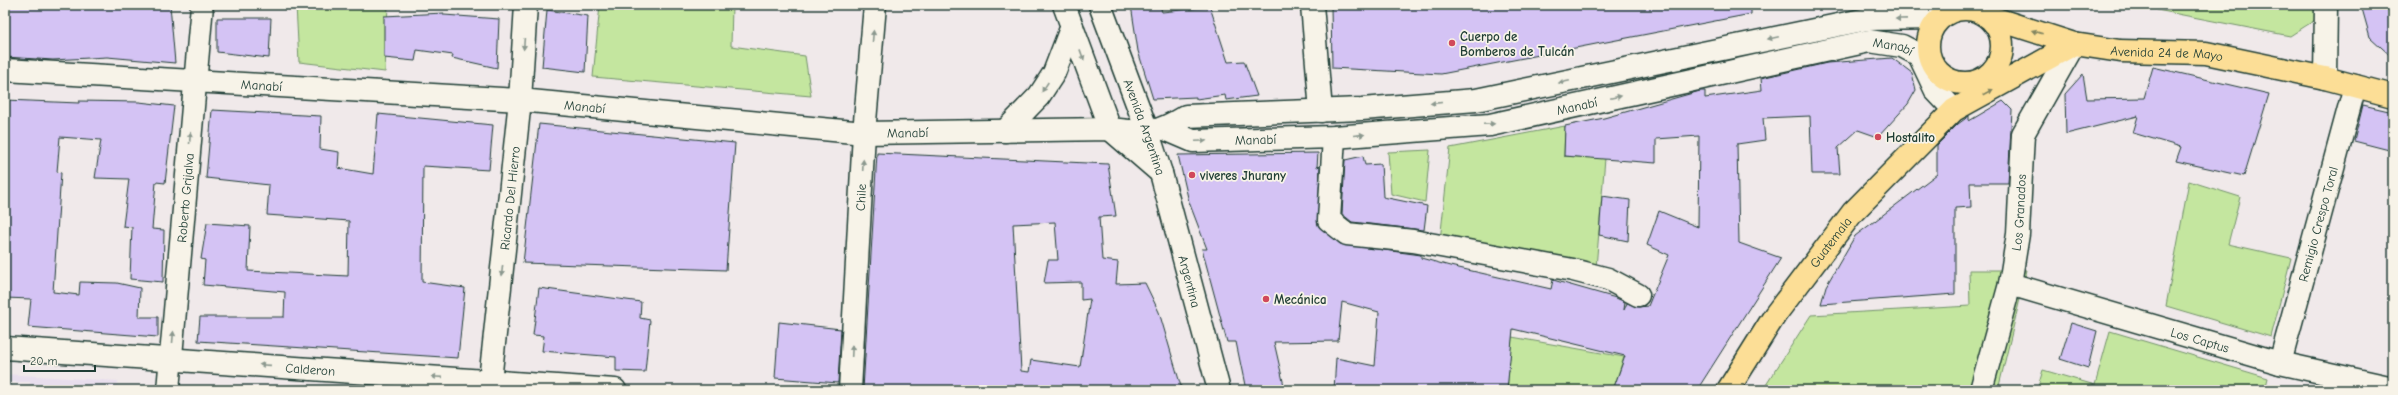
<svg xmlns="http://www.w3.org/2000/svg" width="2398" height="395" viewBox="0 0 2398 395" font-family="'Comic Neue',sans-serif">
  <rect width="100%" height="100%" fill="#f0e9ea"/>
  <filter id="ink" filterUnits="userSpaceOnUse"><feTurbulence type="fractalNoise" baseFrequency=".025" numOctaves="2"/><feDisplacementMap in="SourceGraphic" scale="8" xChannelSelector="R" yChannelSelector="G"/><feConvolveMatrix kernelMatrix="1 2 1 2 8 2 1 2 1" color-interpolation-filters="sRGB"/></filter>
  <g filter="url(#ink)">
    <path fill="#e8deed" d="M5,374l113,7 -1,9h-87v-8h-25z"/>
    <path fill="#c4e69f" stroke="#72926a" d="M296,5h92l-3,67 -86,-10z
      M600,5h132l-1,41 74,10 6,40 -218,-19z
      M2157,5h162l-1,13 -28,18 -133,-26z
      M1565,126l-1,30 41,2 -9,110 -156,-27 10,-93z
      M1430,150l-5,52 -34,-8 -3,-42z
      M2189,181l51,16 -12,47 63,14 -20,79 -105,-31z
      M1969,270h58l-29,120h-224l-8,-5 45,-70 159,-9z
      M2110,331l158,47 -3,12h-228l6,-20 52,15z
      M1512,337l112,20 -11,33h-106z"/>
    <path fill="#d4c3f4" stroke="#1f3d34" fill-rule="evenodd" d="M5,5h165l5,58 -68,-6 -54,3 -48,-3z
      M1131,5h29l2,7 48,-5 18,55 16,-1 13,35 -31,4 -1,-5 -29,4v-2l-43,2 -15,-48z
      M1331,5h420v9l-310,60 -109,-6z
      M2361,5h28v13h4v40l-23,-21z
      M547,10l41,6 -3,56 -43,-5z
      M444,13v2l55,4 -2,49 -45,-10 1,-3 -36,-5 -2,11 -31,-3v-42z
      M217,18h54l-2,40 -52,-6z
      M1892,58l20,15 4,17 -8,14 -30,33 -20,-7 -20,18 2,26h-28l-2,-58 -47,2 2,22 -28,4 2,99 42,15 -84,132h-84l12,-34 -112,-27 -6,61h-173l2,-32 39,8 4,-54 -37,-10 -4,39 -64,1 11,48h-39l-10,-48h-9l-25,-93h5l-18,-47 -11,-47 140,-2 -1,14 3,-1 -2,59 22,19 81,11v3l29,8 101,23 2,-9 63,18 9,4 -1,8 3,-7 11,4 10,-1 21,-51 -22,-10 12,-34 39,16 1,-91 -43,3v24l-92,-7 1,-30 39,-8 96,-27h5v7l57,-8 -1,-12 66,-15z
      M2153,67l116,27 -25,82 -68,-15 5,-14 -48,-14 5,-17 -72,18 -1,-40 18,-20 4,25 57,-1z
      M5,100l74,3v-2l60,1 35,4 -9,77 -9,-1 -4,47 12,1 -1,52 -33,-3 2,-52 -9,-1 6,-47 -34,-1 6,-38 -41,-3 -3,35 4,1 -8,119 26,3 1,-13 37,1 23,5 -1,29h19v20l-130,-10 3,-28 -26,-1z
      M2003,101l9,9 -4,73h-38l1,24 -16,1v86l-134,10 5,-18 29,-50 82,-62v-29l21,-21 11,-8v5z
      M2363,105l30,7v39l-39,-10z
      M212,110l109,6 -1,33 19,3 -1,16 35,6 5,-60 115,11 -4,45 -66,-4 -1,116 43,6 -7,70 -260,-17 2,-24h84l1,-25 -82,-7 2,-25 -4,-1 6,-36 43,3 -2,45 100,5 1,-55 -82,-6 2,-30 -63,-7z
      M539,124l196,19 -9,127 -203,-7z
      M877,153l231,11 8,52 -17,1 3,43 16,2 -2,22 29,-1 14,29 23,78h-319zM1055,222l3,38h-10l-4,23 37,-1v18l9,-1 -10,68 -49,-7 -2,12 -8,-1 -8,-147z
      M1363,156l2,9 16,-1 2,33 44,9 -3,24 -72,-8 -10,-8 3,-54z
      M1602,196l28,4 -2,41 -29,-6z
      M539,288l102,14 -1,16 10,2 -5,52 -29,-1v-14l-74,-6 2,-15 -11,-1z
      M779,322l62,7 -3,54 -63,-5z
      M2071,323l26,8 -9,37 -28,-9z"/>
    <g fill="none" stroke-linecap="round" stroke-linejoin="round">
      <defs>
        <g id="minor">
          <path d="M1312,5l9,106"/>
          <path d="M2325,78l1,-73"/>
          <path d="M1334,137l-5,83 18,14 66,7 160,29 35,9 30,16"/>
          <path id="s1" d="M2010,284l270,79 113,25"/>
          <path id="s2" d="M5,348l610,42"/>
          <path id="s3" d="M2280,363l75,-277"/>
          <path id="s4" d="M168,390l34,-385"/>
          <path id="s5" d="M489,390l31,-290 6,-95"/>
          <path id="s6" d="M850,390l14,-257 11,-128"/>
          <path id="s7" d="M1981,390l29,-106 8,-50 5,-100 51,-90"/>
        </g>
        <g id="tertiary">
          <path id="s8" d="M5,70l515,30 344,33 246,-4c37,4 43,7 76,-13l176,-7 114,-9 391,-81 73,-1"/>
          <path id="s9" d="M1165,129l28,12 141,-4 156,-12 379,-84 33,5 17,9 17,36 18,19"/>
        </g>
        <g id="secondary">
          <path d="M1064,5l46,124 51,44"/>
          <path id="s10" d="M1100,5l48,128 13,40 58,217"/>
          <path d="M1005,131l34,-35 15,-23 18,-47"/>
        </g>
        <g id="primary">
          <circle cx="1965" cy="46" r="37"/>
          <path id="s11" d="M1987,16l87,28 46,7 86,2 119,25 68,18"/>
          <path id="s12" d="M1728,390l47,-75 78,-103 101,-102 120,-66"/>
        </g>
      </defs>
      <use href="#minor" stroke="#1f3d34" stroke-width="25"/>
      <use href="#tertiary" stroke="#1f3d34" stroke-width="25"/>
      <use href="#secondary" stroke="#1f3d34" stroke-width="25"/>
      <use href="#primary" stroke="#1f3d34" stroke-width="25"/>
      <use href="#minor" stroke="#f7f3e8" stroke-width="22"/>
      <use href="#tertiary" stroke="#f7f3e8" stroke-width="22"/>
      <use href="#secondary" stroke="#f7f3e8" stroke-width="22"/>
      <use href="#primary" stroke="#fcde96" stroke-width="22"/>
    </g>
    <defs><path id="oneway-solid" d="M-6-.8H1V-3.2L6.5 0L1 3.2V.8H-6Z"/></defs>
    <g fill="#8b988e">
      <use href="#oneway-solid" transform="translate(1901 19) rotate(179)"/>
      <use href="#oneway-solid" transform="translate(873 36) rotate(-85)"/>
      <use href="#oneway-solid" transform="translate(1773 38) rotate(168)"/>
      <use href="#oneway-solid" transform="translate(524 44) rotate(94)"/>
      <use href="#oneway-solid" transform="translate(1082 55) rotate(70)"/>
      <use href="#oneway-solid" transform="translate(1564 82) rotate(168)"/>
      <use href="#oneway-solid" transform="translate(1045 87) rotate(123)"/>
      <use href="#oneway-solid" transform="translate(1616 97) rotate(-12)"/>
      <use href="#oneway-solid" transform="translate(1436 103) rotate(175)"/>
      <use href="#oneway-solid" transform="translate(1489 124) rotate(-2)"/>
      <use href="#oneway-solid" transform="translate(1359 135) rotate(-5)"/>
      <use href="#oneway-solid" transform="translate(190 138) rotate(-85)"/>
      <use href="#oneway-solid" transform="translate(1201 141) rotate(-2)"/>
      <use href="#oneway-solid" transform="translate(863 165) rotate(-87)"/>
      <use href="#oneway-solid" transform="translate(502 271) rotate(96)"/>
      <use href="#oneway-solid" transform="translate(173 337) rotate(-85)"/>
      <use href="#oneway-solid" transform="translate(852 351) rotate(-87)"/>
      <use href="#oneway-solid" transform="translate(265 365) rotate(-176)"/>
      <use href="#oneway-solid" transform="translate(437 377) rotate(-176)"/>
    </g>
    <g fill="#828560">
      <use href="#oneway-solid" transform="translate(2037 32) rotate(-162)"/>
      <use href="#oneway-solid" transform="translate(1988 92) rotate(-28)"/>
    </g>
  </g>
  <g fill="#d1495b" stroke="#f7f3e8" stroke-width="1.5">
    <circle cx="1452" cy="43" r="4"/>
    <circle cx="1878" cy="137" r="4"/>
    <circle cx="1192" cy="175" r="4"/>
    <circle cx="1266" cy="299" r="4"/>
  </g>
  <g text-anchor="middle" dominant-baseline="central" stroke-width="3.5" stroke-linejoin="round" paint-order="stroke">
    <g font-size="13" font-weight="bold" fill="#1f3d34" stroke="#f7f3e8" text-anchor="start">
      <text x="1460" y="36">Cuerpo de<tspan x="1460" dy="15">Bomberos de Tulcán</tspan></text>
      <text x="1886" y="137">Hostalito</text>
      <text x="1200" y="175">viveres Jhurany</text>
      <text x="1274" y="299">Mecánica</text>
    </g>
    <g font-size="13" fill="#1f3d34" stroke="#f7f3e8">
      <text stroke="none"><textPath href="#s9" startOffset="741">Manabí</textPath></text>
      <text stroke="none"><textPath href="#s11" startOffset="185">Avenida 24 de Mayo</textPath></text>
      <text stroke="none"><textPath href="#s8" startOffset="257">Manabí</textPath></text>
      <text stroke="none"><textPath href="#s8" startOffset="581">Manabí</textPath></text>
      <text stroke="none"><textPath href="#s9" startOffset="417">Manabí</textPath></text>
      <text stroke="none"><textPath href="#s10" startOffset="130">Avenida Argentina</textPath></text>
      <text stroke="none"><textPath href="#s8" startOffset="905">Manabí</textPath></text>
      <text stroke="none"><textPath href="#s9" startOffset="93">Manabí</textPath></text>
      <text stroke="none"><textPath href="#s6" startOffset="193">Chile</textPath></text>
      <text stroke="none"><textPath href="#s4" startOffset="193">Roberto Grijalva</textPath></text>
      <text stroke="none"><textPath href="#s5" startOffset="193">Ricardo Del Hierro</textPath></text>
      <text stroke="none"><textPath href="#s7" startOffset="182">Los Granados</textPath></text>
      <text stroke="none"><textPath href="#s3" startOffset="144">Remigio Crespo Toral</textPath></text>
      <text stroke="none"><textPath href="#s12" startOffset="180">Guatemala</textPath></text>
      <text stroke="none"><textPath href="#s10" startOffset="291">Argentina</textPath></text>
      <text stroke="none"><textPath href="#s1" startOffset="198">Los Captus</textPath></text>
      <text stroke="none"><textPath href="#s2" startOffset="306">Calderon</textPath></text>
    </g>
  </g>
  <rect width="2398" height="395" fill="none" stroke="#f7f3e8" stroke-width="20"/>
  <rect x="10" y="10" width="2378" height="375" fill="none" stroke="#1f3d34" stroke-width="1.5" filter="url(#ink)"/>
  <path d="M24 365v6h71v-6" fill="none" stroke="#1f3d34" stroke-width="2"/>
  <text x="30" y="365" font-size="12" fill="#1f3d34" stroke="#f7f3e8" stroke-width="3" paint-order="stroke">20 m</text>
</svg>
